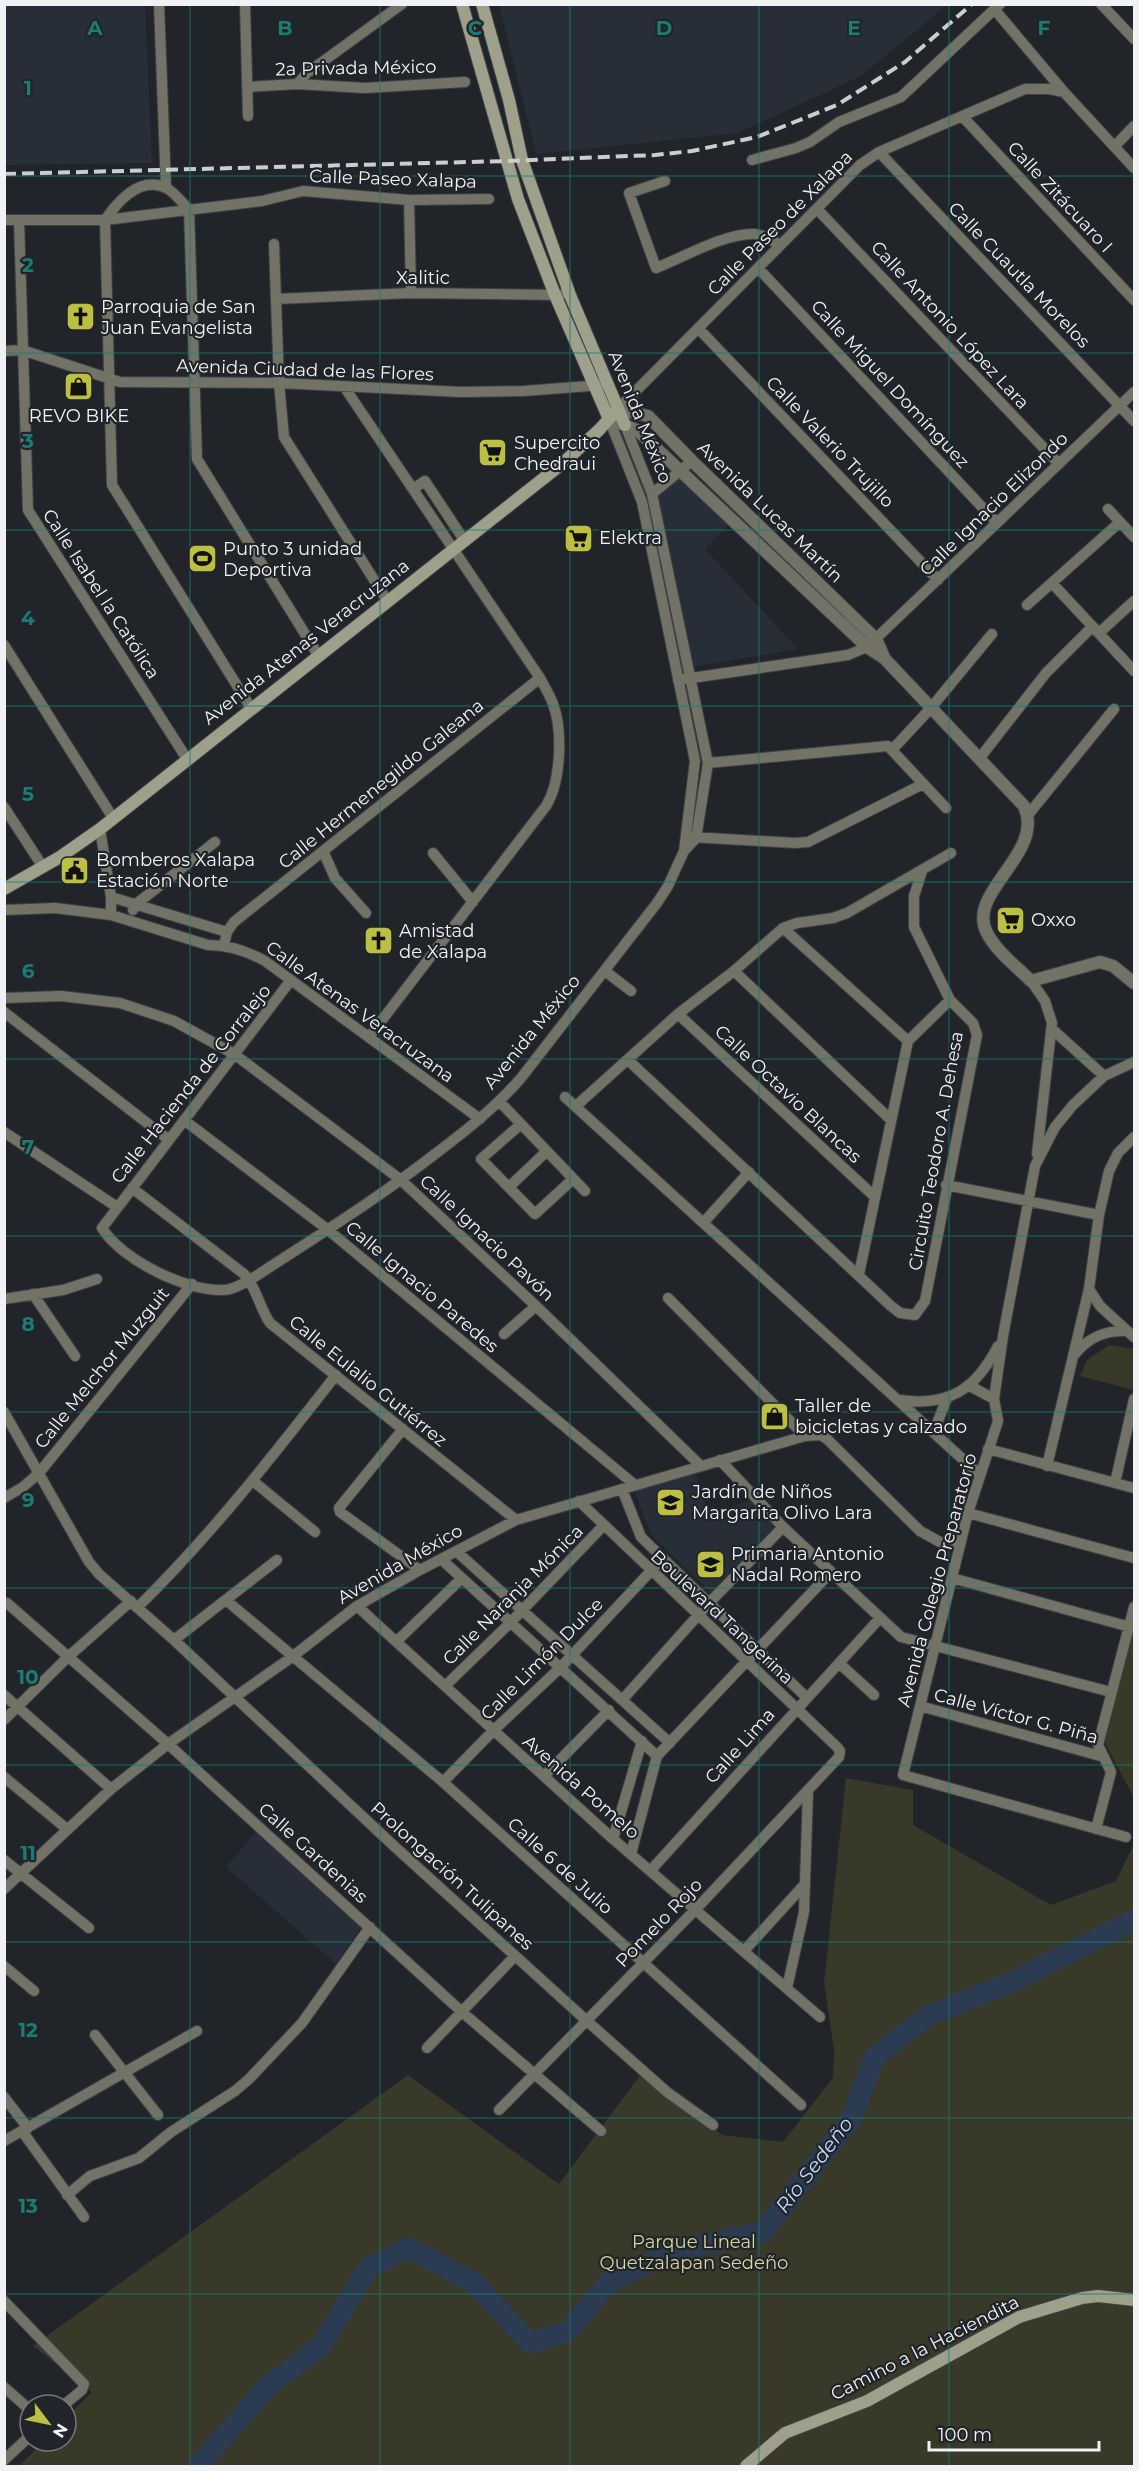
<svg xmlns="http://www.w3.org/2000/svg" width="1139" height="2471" viewBox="0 0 1139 2471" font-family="Montserrat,sans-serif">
  <rect width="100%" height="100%" fill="#212529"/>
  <path fill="#272e37" d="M4,5h141l7,158 -147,2z
    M499,5v-1l448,1 -86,71 -123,57 -202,21z
    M681,476l49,47 -25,26 93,100 -106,18 -34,-170z
    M694,1471l15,44 41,-15 24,27 -63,66 -60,-58 -17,-46z
    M256,1832l105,95 -25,37 -110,-97z"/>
  <path fill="#383928" d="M1109,1345l25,4v41l-54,-14 7,-16z
    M1134,1618v180l-29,-55 7,-27 3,-62z
    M846,1778l67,12v35l138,80 65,-24 18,-37v622h-1115l25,-25h22v-23l26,-26 -59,-46 375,-271 151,109 85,-114 78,65 61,7 50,-64 1,-28 -10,-67z"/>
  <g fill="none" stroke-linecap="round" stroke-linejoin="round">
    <path stroke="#2b3c52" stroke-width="21" d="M198,2466l69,-79 54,-41 47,-78 41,-20 65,35 56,60 38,-12 42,-50 71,-32 82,-17 89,-114 22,-61 55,-42 81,-32 124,-63"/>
    <defs>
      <path id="minor" d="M159,4l7,184
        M245,4l3,112
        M1101,4l33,35
        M995,10l69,82 70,76
        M297,84l10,-11 95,-69
        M247,87l50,-3 68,4 100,-6
        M962,116l172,184
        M1115,146l19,-20
        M879,152l255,269
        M752,160l44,-12 14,-6 29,-20 62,-25 99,-93
        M665,181l-36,12 27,75c28,-11 69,-35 98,-34 10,1 18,6 26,11
        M409,200l2,93
        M817,209l242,255
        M4,220h101l157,-19 41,-10 106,9 80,-1
        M19,220l9,290 159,249
        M274,244l5,139 5,54 104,165
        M758,268l239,255
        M276,299l135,-6 150,2
        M698,328l240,252
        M4,351l18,-1 98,32 159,1 182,9 63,-1 78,-6
        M345,388l195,290c4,8 10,17 13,26 10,27 8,78 -7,102l-177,231
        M618,409l242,-244 19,-13 146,-63h24l15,3
        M609,419l33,83 53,259 -11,90
        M413,489l12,-8 39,59
        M652,494l40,-33
        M1108,509l26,28
        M1052,583l82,88
        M1027,605l93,-83
        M1099,633l35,-32
        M4,645l109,173
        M678,680l170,-25 19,-8 267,-255
        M251,708l-139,-223 -7,-265c13,-19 36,-46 63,-31 8,5 14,14 21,20l8,250 121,196
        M892,750l38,-41 62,-75
        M979,759l67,-86 46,-46
        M708,763l180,-17 58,62
        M4,807l39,60
        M1028,815l86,-106
        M100,829l11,68v18
        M691,837l104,6 13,-1 115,-58
        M323,851l12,27 31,35
        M433,853l40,49
        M111,897l116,35
        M4,910l51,-2 56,7 97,30c22,0 39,6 57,16l215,158
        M133,910l2,-5 80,-63
        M783,928l125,113
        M224,945l3,-13 7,-10 306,-244
        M605,971l26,20
        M734,971l157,149
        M291,980l-189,248c19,31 84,64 122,62 9,0 18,-6 26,-10 64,-42 129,-82 189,-129 29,-22 58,-45 82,-73l136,-175 11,-17 16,-35 12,-13 12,-75 -56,-269 -27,-69
        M1031,981l14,20 7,22 -15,131
        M4,998l57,-2 59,7 54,18 60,33 167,126 135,126 165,160
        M4,1012l165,128
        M678,1014l197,183
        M1052,1029l52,47
        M628,1060l263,246 9,7 15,2 10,-14 52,-266 -4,-12 -23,-23 -36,-73v-31l8,-25
        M565,1097l414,377
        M500,1102l85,89
        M576,1106l102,-92 56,-43 49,-43 14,-5 36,-5 14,-5 104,-60
        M184,1120l143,109 308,256
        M521,1124l-40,35 54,55 38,-35
        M4,1132l113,75
        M946,1185l153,30
        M509,1187l38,-36
        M132,1188l112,86c13,14 15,33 26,49l246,197
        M704,1222l45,-50
        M859,1274l49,-233 42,-41
        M1089,1289l11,17 34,31
        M33,1294l42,62
        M668,1298l137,138
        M4,1299l59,-9 34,-11
        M504,1334l32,-28
        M1075,1354c14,-17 30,-24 52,-23
        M970,1386l24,13
        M900,1400c49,7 76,-11 98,-54
        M4,1412l85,150 10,12 75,66 220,206 193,175 80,71 46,33
        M403,1429l-64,79 1,4 80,58
        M934,1431l13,-33
        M988,1449l146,39
        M720,1460l63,67 118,110 210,55
        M1047,1466l42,-177 10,-74 10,-44 9,-18 16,-16
        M253,1481l62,51
        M1115,1483l19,-84
        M622,1489l19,48 165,160
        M4,1498l19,-11 16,-14 153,-189
        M968,1513l166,45
        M456,1551l214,192
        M441,1559l216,197
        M952,1578l178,49
        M227,1601l216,181 358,323
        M7,1603l161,141 294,268 139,119
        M357,1606l256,233 207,178
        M138,1607c74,-73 134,-150 198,-232
        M174,1640l103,-80
        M397,1641l64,-62
        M839,1663l35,32
        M445,1686l65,-63 93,-97
        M4,1695l107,94
        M623,1699l87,-97 73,-75
        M920,1706l184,51
        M4,1720l64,-63 63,-56
        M544,1776l65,-66
        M4,1777l63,52
        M443,1782l50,-51 68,-64 102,-109
        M1096,1829l15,-57 -13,-27 36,-138
        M1126,1837l-223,-62 65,-262 30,-92 -4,-22 9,-63 32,-170 20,-39 18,-22 31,-29 30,-14
        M613,1839l29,-98
        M631,1854l26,-98 174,-184
        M4,1860l85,68
        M651,1870l229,-252
        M4,1889l107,-100 57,-45 124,-87 65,-51 63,-36 96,-50 289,-84 16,-1 6,4 93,92 20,11 20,4
        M744,1951l60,-66
        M4,1966l30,25
        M787,1988l17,-76 4,-120
        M95,2035l63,80
        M427,2048l88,-92
        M4,2097l24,31
        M499,2110l197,-201 143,-152 1,-6 -3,-4 -258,-246
        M22,2131l62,86
        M4,2141l193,-110
        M67,2195l23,-19 49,-18 32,-26 64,-41 14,-12 53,-56 68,-96
        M4,2301l80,83 -2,6 -18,15
        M4,2387l26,23
        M4,2460l26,-24"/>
      <path id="tertiary" d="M618,409l30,7 44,45 184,178 8,18
        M609,419l28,11 230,217 17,11 140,148c22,48 -59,86 -37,127 9,18 29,33 44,48l69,-19 13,4 21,17"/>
      <path id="secondary" d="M462,4l56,195 37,96 54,124
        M482,4l27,96 13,60 48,135 55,130
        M4,889l56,-32 40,-28 463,-366 36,-33 19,-21
        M746,2466l39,-33 82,-32 152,-84 63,-19 16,-2 36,4"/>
    </defs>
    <use href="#minor" stroke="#3e4246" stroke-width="12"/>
    <use href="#tertiary" stroke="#3e4246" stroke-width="14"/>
    <use href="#secondary" stroke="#3e4246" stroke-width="14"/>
    <use href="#minor" stroke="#727366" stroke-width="10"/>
    <use href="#tertiary" stroke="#727366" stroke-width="12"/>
    <use href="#secondary" stroke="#9fa08b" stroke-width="12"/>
    <path stroke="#cbced1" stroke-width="4" stroke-dasharray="12 6" stroke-linecap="butt" d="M4,174l504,-13 147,-6 37,-4 65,-14 80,-32 68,-43 67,-58"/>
  </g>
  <path fill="none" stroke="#1a7c75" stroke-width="1.5" stroke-opacity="0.55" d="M190,4v2462M380,4v2462M570,4v2462M759,4v2462M949,4v2462M4,176h1130M4,353h1130M4,530h1130M4,706h1130M4,882h1130M4,1059h1130M4,1236h1130M4,1412h1130M4,1588h1130M4,1765h1130M4,1942h1130M4,2118h1130M4,2294h1130"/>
  <defs>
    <symbol id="church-square" viewBox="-11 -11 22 22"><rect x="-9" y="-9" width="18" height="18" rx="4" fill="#bdbf43" stroke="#212529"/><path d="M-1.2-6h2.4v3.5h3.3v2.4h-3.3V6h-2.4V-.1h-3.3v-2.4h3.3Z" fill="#111"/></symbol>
    <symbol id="shop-square" viewBox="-11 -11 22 22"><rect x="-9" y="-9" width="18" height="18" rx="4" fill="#bdbf43" stroke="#212529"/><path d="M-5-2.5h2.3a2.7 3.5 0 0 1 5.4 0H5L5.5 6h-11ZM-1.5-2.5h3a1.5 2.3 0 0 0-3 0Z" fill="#111"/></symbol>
    <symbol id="supermarket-square" viewBox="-11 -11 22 22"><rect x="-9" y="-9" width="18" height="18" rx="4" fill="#bdbf43" stroke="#212529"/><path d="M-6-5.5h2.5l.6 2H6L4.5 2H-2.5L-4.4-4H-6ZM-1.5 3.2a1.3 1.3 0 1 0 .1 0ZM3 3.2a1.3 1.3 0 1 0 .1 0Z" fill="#111"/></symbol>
    <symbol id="stadium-square" viewBox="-11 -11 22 22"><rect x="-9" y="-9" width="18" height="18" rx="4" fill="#bdbf43" stroke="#212529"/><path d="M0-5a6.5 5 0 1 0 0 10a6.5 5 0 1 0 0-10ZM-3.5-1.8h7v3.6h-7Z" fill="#111"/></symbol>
    <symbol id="civic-square" viewBox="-11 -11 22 22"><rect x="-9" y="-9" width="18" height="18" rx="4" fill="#bdbf43" stroke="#212529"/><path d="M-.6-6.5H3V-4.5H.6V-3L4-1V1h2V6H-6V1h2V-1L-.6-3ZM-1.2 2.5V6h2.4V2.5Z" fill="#111"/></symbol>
    <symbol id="school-square" viewBox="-11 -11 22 22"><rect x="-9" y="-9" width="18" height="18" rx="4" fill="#bdbf43" stroke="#212529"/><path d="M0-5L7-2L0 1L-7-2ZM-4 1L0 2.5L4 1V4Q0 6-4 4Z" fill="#111"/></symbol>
  </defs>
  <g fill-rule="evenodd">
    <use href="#church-square" x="64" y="300" width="33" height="33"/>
    <use href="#shop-square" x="62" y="370" width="33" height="33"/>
    <use href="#supermarket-square" x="476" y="436" width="33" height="33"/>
    <use href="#supermarket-square" x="562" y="522" width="33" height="33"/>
    <use href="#stadium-square" x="186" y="542" width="33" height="33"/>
    <use href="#civic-square" x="58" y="854" width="33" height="33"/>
    <use href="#supermarket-square" x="994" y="904" width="33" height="33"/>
    <use href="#church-square" x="362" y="924" width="33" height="33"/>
    <use href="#shop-square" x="758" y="1400" width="33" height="33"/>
    <use href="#school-square" x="654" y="1486" width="33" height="33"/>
    <use href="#school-square" x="694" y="1548" width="33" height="33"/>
  </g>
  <g text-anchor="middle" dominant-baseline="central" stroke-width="4.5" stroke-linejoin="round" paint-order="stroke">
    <g font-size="18" fill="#f0f2f5" stroke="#212529">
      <text transform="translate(356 68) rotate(-1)">2a Privada México</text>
      <text transform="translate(393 179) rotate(2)">Calle Paseo Xalapa</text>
      <text transform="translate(1060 197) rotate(47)">Calle Zitácuaro I</text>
      <text transform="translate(780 223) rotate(-45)">Calle Paseo de Xalapa</text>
      <text transform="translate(1019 275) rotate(46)">Calle Cuautla Morelos</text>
      <text x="423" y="278">Xalitic</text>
      <text transform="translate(950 325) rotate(47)">Calle Antonio López Lara</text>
      <text transform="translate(305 370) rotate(2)">Avenida Ciudad de las Flores</text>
      <text transform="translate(890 384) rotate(47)">Calle Miguel Domínguez</text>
      <text transform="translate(640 417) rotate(68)">Avenida México</text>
      <text transform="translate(830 442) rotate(46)">Calle Valerio Trujillo</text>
      <text transform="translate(994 504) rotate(-44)">Calle Ignacio Elizondo</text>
      <text transform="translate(770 512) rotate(44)">Avenida Lucas Martín</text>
      <text transform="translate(101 594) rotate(57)">Calle Isabel la Católica</text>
      <text transform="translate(306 642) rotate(-38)">Avenida Atenas Veracruzana</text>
      <text transform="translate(381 784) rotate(-39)">Calle Hermenegildo Galeana</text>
      <text transform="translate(360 1012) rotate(36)">Calle Atenas Veracruzana</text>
      <text transform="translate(532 1032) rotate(-51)">Avenida México</text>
      <text transform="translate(191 1084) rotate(-52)">Calle Hacienda de Corralejo</text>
      <text transform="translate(788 1094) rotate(43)">Calle Octavio Blancas</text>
      <text transform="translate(936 1151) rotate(-80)">Circuito Teodoro A. Dehesa</text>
      <text transform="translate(487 1238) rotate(43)">Calle Ignacio Pavón</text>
      <text transform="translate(422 1287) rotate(40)">Calle Ignacio Paredes</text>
      <text transform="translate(102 1368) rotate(-51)">Calle Melchor Muzguit</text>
      <text transform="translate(368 1381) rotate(39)">Calle Eulalio Gutiérrez</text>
      <text transform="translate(400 1564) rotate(-30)">Avenida México</text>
      <text transform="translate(937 1580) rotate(-75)">Avenida Colegio Preparatorio</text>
      <text transform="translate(513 1595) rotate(-45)">Calle Naranja Mónica</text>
      <text transform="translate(722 1617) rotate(43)">Boulevard Tangerina</text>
      <text transform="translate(542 1659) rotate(-45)">Calle Limón Dulce</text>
      <text transform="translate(1016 1716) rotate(15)">Calle Víctor G. Piña</text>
      <text transform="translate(740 1746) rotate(-48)">Calle Lima</text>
      <text transform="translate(581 1787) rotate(41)">Avenida Pomelo</text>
      <text transform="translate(313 1853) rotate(42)">Calle Gardenias</text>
      <text transform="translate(560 1866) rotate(42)">Calle 6 de Julio</text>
      <text transform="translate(452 1876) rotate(42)">Prolongación Tulipanes</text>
      <text transform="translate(659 1923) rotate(-46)">Pomelo Rojo</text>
      <text transform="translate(925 2348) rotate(-27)">Camino a la Haciendita</text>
    </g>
    <g font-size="18" fill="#f0f2f5" stroke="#212529" text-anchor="start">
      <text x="101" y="307">Parroquia de San<tspan x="101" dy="21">Juan Evangelista</tspan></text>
      <text x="79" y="416" text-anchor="middle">REVO BIKE</text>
      <text x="514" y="443">Supercito<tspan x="514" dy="21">Chedraui</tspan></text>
      <text x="599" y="538">Elektra</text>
      <text x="223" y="549">Punto 3 unidad<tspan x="223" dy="21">Deportiva</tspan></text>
      <text x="96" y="860">Bomberos Xalapa<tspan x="96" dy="21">Estación Norte</tspan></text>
      <text x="1031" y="920">Oxxo</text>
      <text x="399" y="931">Amistad<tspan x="399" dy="21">de Xalapa</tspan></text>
      <text x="795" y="1406">Taller de<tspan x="795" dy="21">bicicletas y calzado</tspan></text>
      <text x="692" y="1492">Jardín de Niños<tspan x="692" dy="21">Margarita Olivo Lara</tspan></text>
      <text x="731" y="1554">Primaria Antonio<tspan x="731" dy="21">Nadal Romero</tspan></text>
    </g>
    <g font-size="18" fill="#d4d69e" stroke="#212529">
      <text x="694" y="2242">Parque Lineal<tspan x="694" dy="21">Quetzalapan Sedeño</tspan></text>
    </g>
    <g font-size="20" font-style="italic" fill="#bddafe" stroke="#212529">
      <text transform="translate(814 2165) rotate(-53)">Río Sedeño</text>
    </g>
  </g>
  <g font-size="20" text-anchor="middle" font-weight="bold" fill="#1a7c75" stroke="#212529" stroke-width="4.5" stroke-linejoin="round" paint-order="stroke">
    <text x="95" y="35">A</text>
    <text x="285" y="35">B</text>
    <text x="475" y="35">C</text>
    <text x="664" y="35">D</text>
    <text x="854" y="35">E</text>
    <text x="1044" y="35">F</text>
    <text x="28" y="95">1</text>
    <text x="28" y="272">2</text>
    <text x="28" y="448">3</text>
    <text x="28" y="625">4</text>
    <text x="28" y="801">5</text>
    <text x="28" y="978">6</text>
    <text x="28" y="1154">7</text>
    <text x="28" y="1331">8</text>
    <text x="28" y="1507">9</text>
    <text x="28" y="1684">10</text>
    <text x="28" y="1860">11</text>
    <text x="28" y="2037">12</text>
    <text x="28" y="2213">13</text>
  </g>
  <rect width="1139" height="2471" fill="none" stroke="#f0f2f5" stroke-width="12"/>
  <g transform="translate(48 2423) rotate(122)"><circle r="28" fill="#212529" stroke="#74777b" stroke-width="1.5"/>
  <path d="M0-4.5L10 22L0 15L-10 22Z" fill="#bdbf43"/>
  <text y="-9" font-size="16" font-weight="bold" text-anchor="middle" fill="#f0f2f5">N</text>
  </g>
  <path d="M929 2441v9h170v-9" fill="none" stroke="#f0f2f5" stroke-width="3"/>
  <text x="938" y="2441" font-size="18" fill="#f0f2f5" stroke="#212529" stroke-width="4.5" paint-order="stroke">100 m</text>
</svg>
